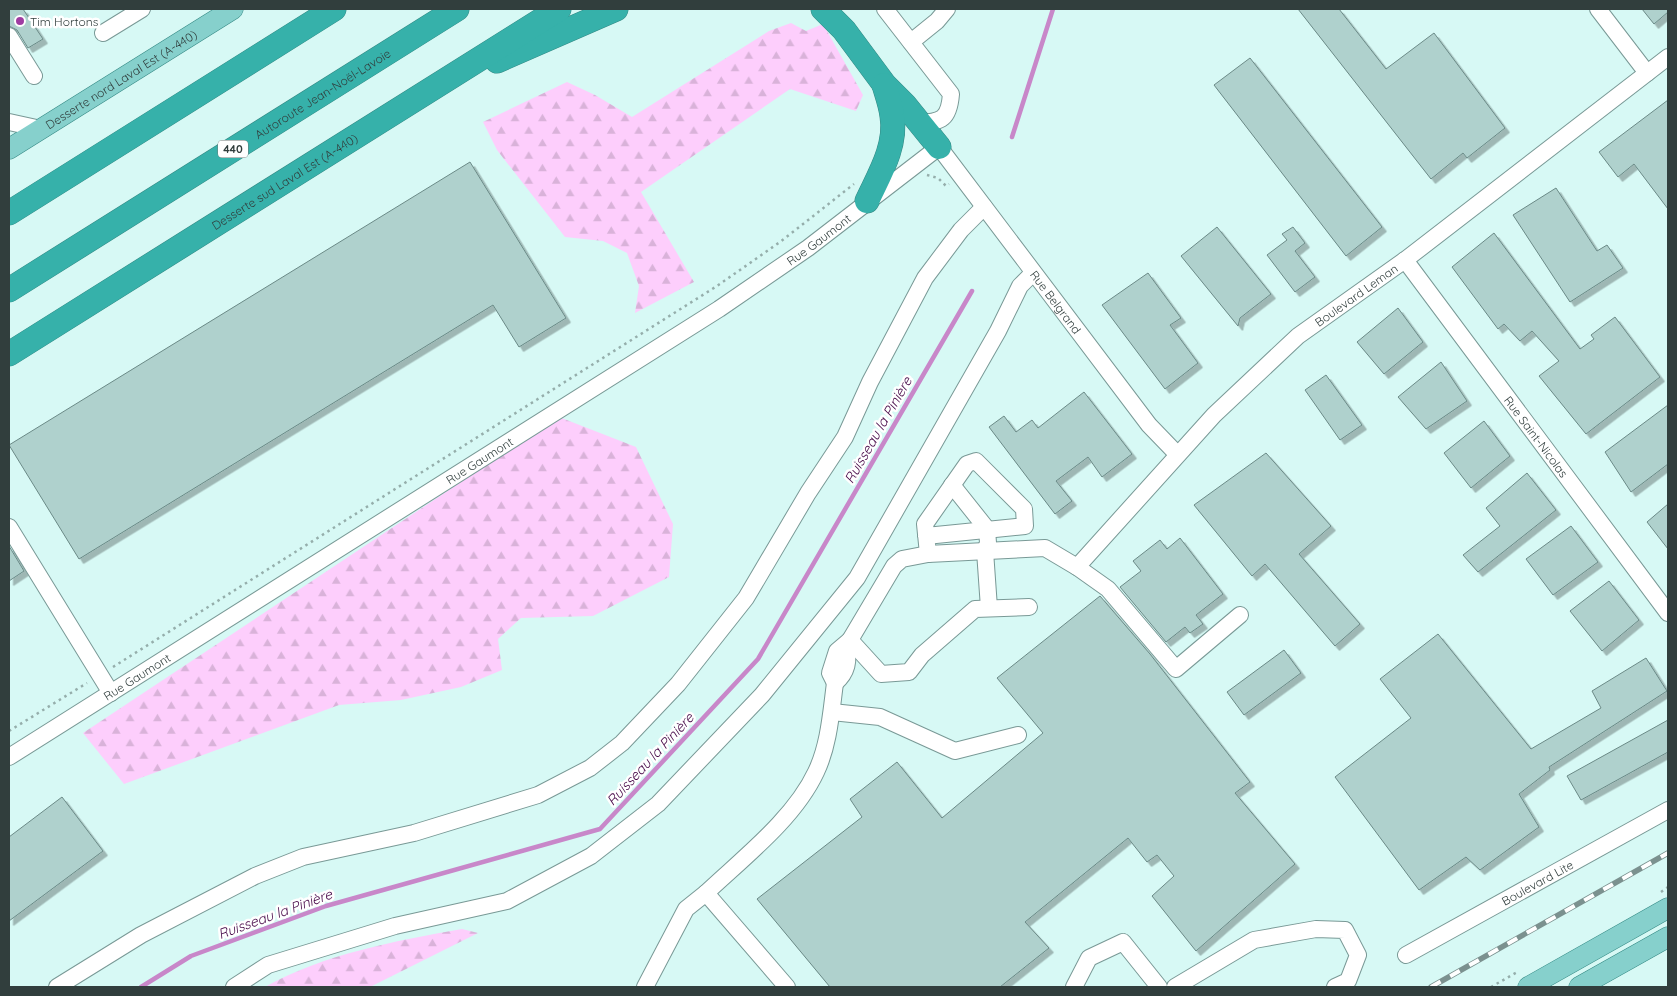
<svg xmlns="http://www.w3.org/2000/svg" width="1677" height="996" viewBox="0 0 1677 996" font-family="Quicksand,sans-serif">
  <defs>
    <pattern id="forest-firs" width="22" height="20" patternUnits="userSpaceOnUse" patternTransform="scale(1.25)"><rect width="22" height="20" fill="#fdcefc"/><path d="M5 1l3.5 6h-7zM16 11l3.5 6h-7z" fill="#d9b2d9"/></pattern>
    <filter id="shadow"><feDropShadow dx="4.5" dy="4.5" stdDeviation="0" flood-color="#0004"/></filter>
  </defs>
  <rect width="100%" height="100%" fill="#d7f9f5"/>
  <path fill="url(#forest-firs)" d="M791,23l15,8 17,-7 40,71 -7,16 -66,-22 -149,103 53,90 -59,31 4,-27 -12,-33 -24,-12 -38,-4 -68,-87 -14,-28 84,-40 28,13 37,22 137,-86z
    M559,417l77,30 37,77 -4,53 -76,39 -72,2 -23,21 4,31 -41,17 -60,13 -62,5 -215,79 -41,-51z
    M462,929l16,4 -108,54h-105c59,-33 130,-46 197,-58z"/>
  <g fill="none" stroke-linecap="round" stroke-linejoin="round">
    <path stroke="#c887c9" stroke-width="4.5" d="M1012,137l41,-128
      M141,987l50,-31 135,-50 274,-77 158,-170 214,-368"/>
  </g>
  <path fill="#afd1cd" stroke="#6b8a87" filter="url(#shadow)" d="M9,9h14l20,30 -15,9 -11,-18 -8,-4z
    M1298,9h41l47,60 48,-36 71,95 -38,30 -4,-5 -32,26z
    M1642,9h26v3l-14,12z
    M1250,58l132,169 -36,29 -132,-171z
    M1668,100v109l-34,-45 -16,13 -19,-25z
    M470,162l96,156 -47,29 -26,-42 -414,254 -70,-114z
    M1556,188l41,63 10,-6 16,23 -53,34 -57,-87z
    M1217,227l54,67 -31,24 -2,8 -57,-70z
    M1293,227l12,16 -10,8 20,26 -20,15 -28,-37 20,-15 -5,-6z
    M1494,233l86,116 14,-10 -3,-4 24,-18 45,60 -74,57 -47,-58 20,-15 -27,-30 -12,10 -16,-17 -6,5 -46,-62z
    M1148,273l33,45 -11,7 28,38 -33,26 -63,-84z
    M1398,308l25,34 -39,32 -27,-32z
    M1441,362l26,39 -41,28 -28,-32z
    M1326,375l36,50 -22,15 -35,-50z
    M1084,392l48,62 -30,23 -14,-20 -32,24 16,20 -17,13 -66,-87 15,-11 12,16 16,-12 6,8z
    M1668,405v59l-37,28 -26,-40z
    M1484,421l26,35 -39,32 -27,-35z
    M1266,453l65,73 -32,28 61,70 -25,22 -70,-82 -13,12 -58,-71z
    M1527,473l29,37 -78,62 -15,-17 37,-29 -14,-18z
    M1668,504v45l-21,-27z
    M1571,526l27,36 -45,33 -27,-36z
    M1180,538l43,56 -27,21 7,9 -13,9 -5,-6 -19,15 -46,-55 21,-16 -8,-10 27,-21 7,9z
    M9,546l15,25 -15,10z
    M1609,581l30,39 -37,31 -32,-40z
    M1100,596l50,58 100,128 -15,11 60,71 -99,87 -44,-55 22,-20 -17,-21 -10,7 -19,-24 -103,84 24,26 -49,39h-170l-73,-88 105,-82 -12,-18 47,-37 45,56 101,-85 -46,-55z
    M1438,634l93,115 70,-41 -9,-17 54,-33 21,33 -118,76 1,3 -31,24 20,33 -59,43 -14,-13 -47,33 -84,-113 76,-59 -31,-39z
    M1284,650l17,23 -57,42 -17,-23z
    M1668,720v32l-87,48 -14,-24z
    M62,797l41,54 -94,70v-84z"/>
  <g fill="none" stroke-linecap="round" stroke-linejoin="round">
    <defs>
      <g id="minor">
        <path d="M885,9l66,85c-2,25 -9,28 -32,29"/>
        <path d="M1598,9l49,64"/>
        <path d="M103,33l39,-24"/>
        <path d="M9,36l25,40"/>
        <path d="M911,42l26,-21 10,-12"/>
        <path d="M9,122l32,7"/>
        <path id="s1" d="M939,147l210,278 28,29"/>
        <path id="s2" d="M1405,260l263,353"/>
        <path d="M952,485l35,44 1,14 -3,8 4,57"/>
        <path d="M9,527l102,166"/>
        <path d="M926,536l99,-10 -1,-17 -48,-48 -9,3 -42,60 3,30"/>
        <path id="s3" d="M1077,567l137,-152 84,-79 107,-76 263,-203"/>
        <path d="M1029,607l-54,2 -53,46 -13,17 -28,2 -31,-34 44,-74 8,-7 26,-5 117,-6 32,19 31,22 68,80 64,-54"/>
        <path d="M845,646c5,14 2,27 -10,37l-5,-10 7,-22 13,-11"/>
        <path d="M832,712l48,5 75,34 63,-16"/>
        <path id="s4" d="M9,757l710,-448 89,-61 131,-101"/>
        <path id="s5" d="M1406,955l262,-145"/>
        <path d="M57,987l84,-52 114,-59 48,-19 111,-24 124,-38 52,-27 32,-25 56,-59 68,-86 62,-105 37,-56 25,-55 55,-104 36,-48 23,-23"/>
        <path d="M234,987l34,-22 127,-39 112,-25 84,-45 67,-52 104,-109 95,-117 141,-247 22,-45 13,-13"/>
        <path d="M645,987l41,-78 20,-16"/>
        <path d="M787,987l-81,-94c37,-35 88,-74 110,-121 13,-27 15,-59 19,-89"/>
        <path d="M1074,987l15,-29 34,-16 36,45"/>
        <path d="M1175,987l79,-47 62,-11 29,1 13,25 -10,26 -13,6"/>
      </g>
      <g id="major">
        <path id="s6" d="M9,149l224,-140"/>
        <path d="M1528,987l140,-79"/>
        <path d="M1579,987l89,-50"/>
      </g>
      <g id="highway">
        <path d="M823,9l21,21 40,54 21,21 34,42"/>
        <path d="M497,61l119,-52"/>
        <path d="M867,201c12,-26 30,-55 25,-85 -1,-10 -5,-21 -8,-31"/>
        <path d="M9,213l325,-204"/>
        <path id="s7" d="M9,290l448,-281"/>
        <path id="s8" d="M9,354l550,-345"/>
      </g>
    </defs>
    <use href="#minor" stroke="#799996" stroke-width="18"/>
    <use href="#major" stroke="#348984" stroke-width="21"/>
    <use href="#highway" stroke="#348984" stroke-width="25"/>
    <path stroke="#95aeab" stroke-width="2.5" stroke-dasharray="2.5 4" stroke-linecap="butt" d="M927,175l11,3 8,8 3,-2
      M113,667l604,-381 63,-44 74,-58
      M9,731l78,-48
      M1661,892l7,-5
      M1491,987l28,-16"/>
    <use href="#minor" stroke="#fff" stroke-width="16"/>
    <use href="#major" stroke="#86d0cc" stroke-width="20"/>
    <use href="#highway" stroke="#36b1aa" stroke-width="24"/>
    <defs>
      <path id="rail" d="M1431,987l237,-134"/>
    </defs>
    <use href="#rail" stroke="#7b918f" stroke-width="5.5"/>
    <use href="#rail" stroke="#fff" stroke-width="4" stroke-dasharray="11" stroke-linecap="butt"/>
  </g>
  <circle fill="#9f3ca2" stroke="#fff" stroke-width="2" cx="20" cy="21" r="5"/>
  <g text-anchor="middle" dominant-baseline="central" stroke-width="5" stroke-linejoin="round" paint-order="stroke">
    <rect fill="#fff" stroke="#6f7877" stroke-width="1" x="218" y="140.5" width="30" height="17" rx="4"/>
    <g font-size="11" font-weight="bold" fill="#313e3d">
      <text x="233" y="149">440</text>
    </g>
    <g font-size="12" fill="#313e3d" stroke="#fff" text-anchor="start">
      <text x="30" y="21">Tim Hortons</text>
    </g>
    <g font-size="12" fill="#313e3d" stroke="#fff">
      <text stroke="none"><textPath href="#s6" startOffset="132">Desserte nord Laval Est (A-440)</textPath></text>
      <text stroke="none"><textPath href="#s7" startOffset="370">Autoroute Jean-Noël-Lavoie</textPath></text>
      <text stroke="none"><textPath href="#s8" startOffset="325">Desserte sud Laval Est (A-440)</textPath></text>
      <text stroke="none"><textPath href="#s4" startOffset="961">Rue Gaumont</textPath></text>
      <text stroke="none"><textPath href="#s3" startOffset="391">Boulevard Leman</textPath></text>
      <text stroke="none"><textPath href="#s1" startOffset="194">Rue Belgrand</textPath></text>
      <text stroke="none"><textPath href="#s2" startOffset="220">Rue Saint-Nicolas</textPath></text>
      <text stroke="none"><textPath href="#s4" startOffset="556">Rue Gaumont</textPath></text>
      <text stroke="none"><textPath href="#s4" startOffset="151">Rue Gaumont</textPath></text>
      <text stroke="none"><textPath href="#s5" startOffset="150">Boulevard Lite</textPath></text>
    </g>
    <g font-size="14" font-style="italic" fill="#460948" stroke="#fff">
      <text transform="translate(878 430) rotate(-60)">Ruisseau la Pinière</text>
      <text transform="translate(650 759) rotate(-47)">Ruisseau la Pinière</text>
      <text transform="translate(275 914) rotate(-20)">Ruisseau la Pinière</text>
    </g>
  </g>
  <rect width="1677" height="996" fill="none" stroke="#313e3d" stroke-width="20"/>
</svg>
